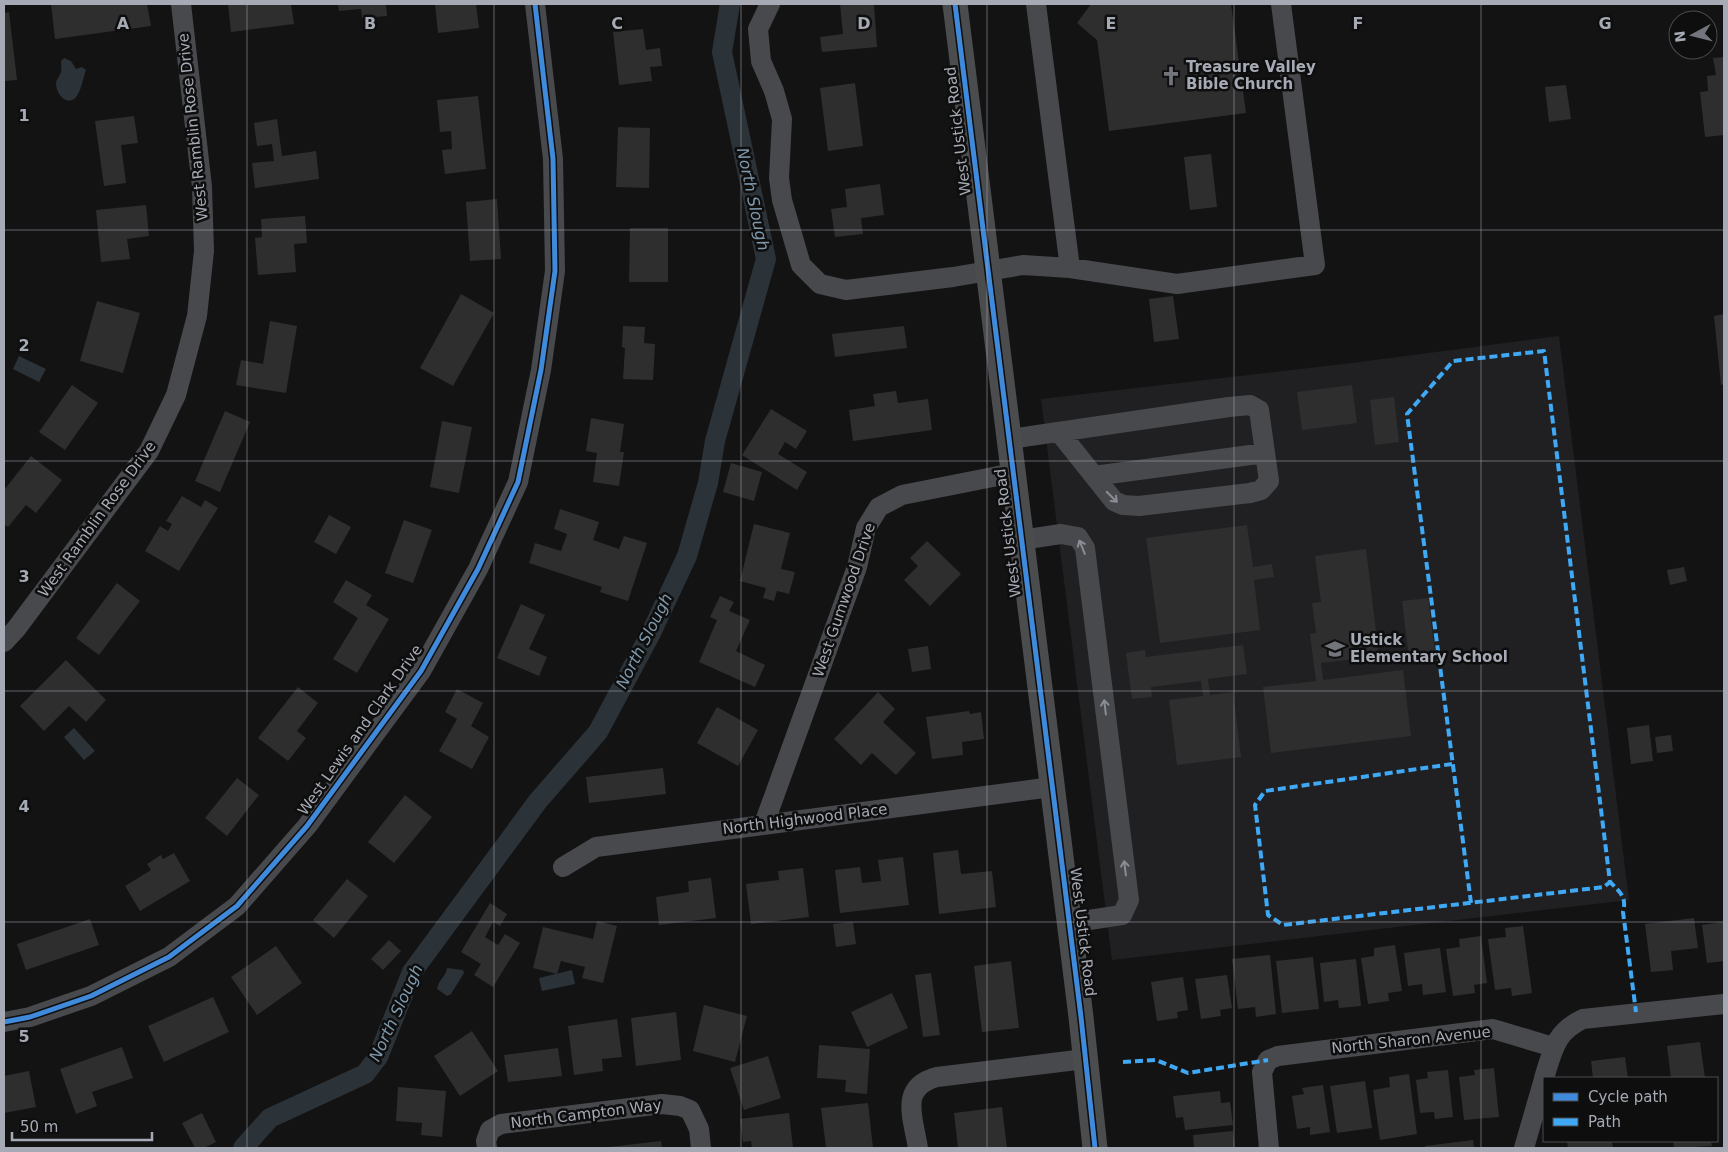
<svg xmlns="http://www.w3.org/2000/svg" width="1728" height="1152" viewBox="0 0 1728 1152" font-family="'DejaVu Sans',sans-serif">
  <rect width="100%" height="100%" fill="#131314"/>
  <path fill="#202022" d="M1559,336l70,564 -517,60 -71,-561 311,-36z"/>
  <path fill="#2b3338" d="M64,58l7,3 5,8 6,-2 4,3c-3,8 -4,17 -8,24 -8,15 -22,2 -22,-11 0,-3 4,-7 5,-11 1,-3 0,-7 0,-11z
    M19,356l27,13 -7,13 -26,-13z
    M74,728l21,23 -11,9 -20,-23z
    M447,968l16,2 1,3 -13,21 -4,2 -10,-7c1,-9 9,-12 10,-21z
    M572,970l3,14 -33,7 -3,-13z"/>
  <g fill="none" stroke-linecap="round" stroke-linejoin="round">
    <path stroke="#2b3338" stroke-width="20" d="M243,1148l27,-30 95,-44 13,-17 34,-85 126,-171 60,-69 53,-99 36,-77 21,-73 7,-42 51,-182 -44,-207 8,-48"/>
  </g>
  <path fill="#2e2e2f" d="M51,4h96l4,22 -96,13z
    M228,4h63l3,20 -63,8z
    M338,4h48l1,12 -25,2 -1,-9 -22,2z
    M435,4h41l3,24 -41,5z
    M840,4h34l3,43 -55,5 -2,-15 23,-3z
    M1091,4h140l15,109 -137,18 -12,-91 -20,-17z
    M9,12l8,68 -13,1v-68z
    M643,29l3,21 14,-2 2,18 -12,1 2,14 -33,4 -6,-53z
    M1724,57v78l-19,2 -5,-45 8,-1 -1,-15 9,-1 -3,-17z
    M855,83l8,63 -35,5 -8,-63z
    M1566,85l5,34 -22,3 -4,-35z
    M478,96l8,73 -41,5 -3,-24 10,-1 -1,-18 -11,1 -3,-32z
    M134,116l4,27 -17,2 5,38 -22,3 -9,-65z
    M277,119l5,37 34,-5 3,28 -64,9 -3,-25 22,-2 -2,-17 -15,2 -3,-23z
    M618,127l32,1 -1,60 -33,-1z
    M1211,154l6,53 -27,3 -6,-53z
    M880,184l4,31 -23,3 2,16 -28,3 -4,-28 16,-2 -2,-18z
    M497,199l4,60 -31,2 -4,-59z
    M146,205l3,31 -22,3 3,20 -29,3 -5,-52z
    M305,216l2,27 -13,1 2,28 -38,3 -3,-37 7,-1 -1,-18z
    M630,228h38v54h-39z
    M461,294l33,19 -41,73 -33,-18z
    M1173,296l6,43 -25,3 -5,-43z
    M97,301l43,12 -17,60 -43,-12z
    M1724,314v70l-3,1 -7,-69z
    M270,321l27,5 -11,67 -50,-8 5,-25 22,4z
    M623,326l22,1 -1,16 11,1 -2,36 -30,-1 2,-31 -3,-1z
    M904,326l3,22 -72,9 -3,-23z
    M72,385l26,18 -33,47 -26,-18z
    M1352,385l5,38 -55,7 -5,-38z
    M896,391l2,12 30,-4 4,31 -79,11 -4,-31 26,-4 -2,-12z
    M1394,397l5,45 -24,3 -5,-45z
    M771,409l36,22 -11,18 -11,-7 -7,12 29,18 -10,18 -55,-35z
    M225,411l25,11 -30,70 -25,-11z
    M591,418l33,6 -4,28h4l-5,34 -26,-4 4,-29 -11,-2z
    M442,421l30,6 -13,66 -29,-6z
    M31,456l31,24 -26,33 -10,-8 -18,22 -4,-3v-34z
    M731,463l31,9 -8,29 -31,-9z
    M182,496l19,11 4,-7 13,8 -39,63 -34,-20 15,-25 8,5 4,-7 -6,-3z
    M560,509l39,13 -6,18 26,9 5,-13 23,7 -19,58 -28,-9 2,-5 -73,-24 6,-20 26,8 6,-17 -13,-5z
    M329,515l22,12 -15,27 -22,-12z
    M404,520l28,10 -19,53 -28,-10z
    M754,524l36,9 -9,36 14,3 -6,22 -12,-3 -3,10 -11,-3 3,-10 -26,-7z
    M1247,525l6,42 19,-3 2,13 -20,3 6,50 -100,13 -14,-105z
    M927,541l34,33 -31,32 -26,-26 14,-14 -8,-8z
    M1366,549l13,107 -58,7 2,17 80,-10 8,66 -140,17 -8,-66 53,-6 -6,-47 6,-1 -4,-30 9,-1 -6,-46z
    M1684,567l3,14 -17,4 -3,-15z
    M346,580l26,15 -6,10 23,14 -32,54 -24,-14 25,-41 -25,-16z
    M117,583l23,18 -41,54 -23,-17z
    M720,596l14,6 -5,9 21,9 -14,31 29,14 -10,22 -56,-25 18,-42 -7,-3z
    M1428,598l7,56 -26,3 -7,-56z
    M521,604l24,11 -16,34 18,8 -8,19 -42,-18z
    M1243,645l4,29 -39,5 2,16 23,-3 8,65 -64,8 -8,-65 34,-4 -2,-15 -50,6 1,10 -20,2 -6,-46 19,-3 1,7z
    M928,646l3,23 -19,3 -4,-23z
    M66,660l40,40 -20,22 -17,-16 -25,25 -24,-25z
    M298,687l20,16 -21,28 9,7 -18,23 -30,-23z
    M457,689l26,14 -12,23 18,11 -17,32 -33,-18 18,-32 -12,-7z
    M878,692l17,17 -12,13 33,31 -20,22 -24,-22 -11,12 -27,-26z
    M717,707l41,23 -20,36 -41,-23z
    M969,711l1,3 11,-2 3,27 -22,3 1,13 -31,4 -6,-42z
    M1649,725l4,36 -22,3 -4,-36z
    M1671,735l2,16 -16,2 -2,-16z
    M663,768l3,26 -77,9 -3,-26z
    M237,778l22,17 -32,41 -22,-18z
    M405,795l27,22 -38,46 -26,-21z
    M958,850l3,24 31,-3 4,36 -57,7 -6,-61z
    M174,853l16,28 -50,30 -15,-25 26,-16 -4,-6 14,-9 2,4z
    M903,857l6,48 -69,8 -5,-43 25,-3 2,16 19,-2 -3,-21z
    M803,868l6,49 -58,7 -5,-40 33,-4 -1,-9z
    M711,878l5,40 -57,7 -3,-28 33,-5 -1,-11z
    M347,879l21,17 -34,42 -21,-18z
    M490,903l17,11 -7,12 -7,-4 -8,15 13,8 7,-11 15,9 -27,44 -19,-12 7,-11 -20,-12z
    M1694,918l4,30 -27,3 2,19 -22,2 -6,-48z
    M90,919l9,26 -73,25 -9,-26z
    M597,921l20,5 -14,57 -21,-5 3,-11 -24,-6 -4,13 -24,-6 10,-41 50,12z
    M853,922l3,22 -20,3 -3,-23z
    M1724,922v39l-17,2 -5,-38z
    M1523,926l9,67 -20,3 -1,-8 -16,2 -7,-51 18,-2 -1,-9z
    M1481,936l6,47 -13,2 1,8 -22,3 -7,-47 14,-2 -1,-8z
    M389,940l12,11 -18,19 -12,-11z
    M1395,945l7,46 -14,2 1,8 -21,3 -7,-46 13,-2v-8z
    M276,946l26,37 -45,32 -26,-38z
    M1440,948l6,44 -23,3 -1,-11 -14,2 -4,-33z
    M1270,955l6,59 -20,3 -1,-10 -17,2 -6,-50z
    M1313,957l6,52 -37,4 -6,-52z
    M1356,959l5,47 -22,2 -1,-8 -14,2 -4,-39z
    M1011,961l8,67 -37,4 -8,-66z
    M931,973l9,62 -17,2 -8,-62z
    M1227,975l5,33 -12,2 1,6 -20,3 -6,-40z
    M1183,977l5,33 -11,2 1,6 -21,3 -6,-39z
    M892,993l16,35 -41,19 -16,-35z
    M213,997l16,35 -65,30 -16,-36z
    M704,1005l43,11 -12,46 -42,-11z
    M676,1012l5,48 -45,6 -5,-48z
    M617,1019l5,38 -20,2 1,12 -29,4 -6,-49z
    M472,1031l26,40 -38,25 -26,-40z
    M1700,1042l5,36h-34l-4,-32z
    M819,1045l51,4 -3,45 -22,-2 1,-12 -29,-2z
    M122,1047l11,31 -41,14 5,14 -21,8 -16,-45z
    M558,1048l4,28 -54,6 -4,-27z
    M768,1056l13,42 -37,12 -14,-42z
    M1625,1057l3,21h-35l-2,-17z
    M1494,1068l5,49 -35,3 -5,-43 16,-2 -1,-5z
    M1448,1070l5,47 -18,2 -1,-7 -14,1 -4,-33 12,-2 -1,-6z
    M29,1071l7,36 -32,6v-37z
    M1409,1074l8,60 -37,6 -7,-50 17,-3 -1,-10z
    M1365,1081l7,47 -35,5 -7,-47z
    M1323,1085l7,47 -20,3v-8l-13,2 -5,-33 12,-2 -2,-6z
    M398,1087l48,4 -4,46 -21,-2 1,-12 -26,-2z
    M1220,1091l1,12 9,-1 3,23 -48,5 -2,-13 -7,1 -3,-22z
    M868,1103l5,45h-47l-5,-40z
    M1002,1107l5,41h-49l-4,-35z
    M202,1113l14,29 -12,6h-9l-13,-25z
    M789,1113l4,35h-41l-1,-7 -8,1 -3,-23z
    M1233,1131l2,17h-41l-1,-13z
    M1473,1140l1,8h-49v-2z
    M661,1141l1,7h-53v-1z
    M1567,1141h45l1,7h-45z
    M1673,1141h38l1,5 -38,2z"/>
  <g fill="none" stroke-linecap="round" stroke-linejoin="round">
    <path stroke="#48494c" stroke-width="20" d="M770,4l-12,25 3,32 13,30 8,28 -3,59 3,22 19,65 19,19 26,6 107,-13 70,-12 47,3 107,16 138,-19 -34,-261
      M1036,4l34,264
      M1010,439l219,-32 21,-2 9,5 10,71 -8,9 -11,3 -111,13 -16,-1 -9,-4 -55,-69
      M1094,476l171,-23
      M1021,540l40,-6 17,3 7,11 44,352 -7,15 -53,8
      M4,642l12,-13 133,-178 27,-56 21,-79 7,-65 -2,-64 -21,-183
      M764,824l93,-257 9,-39 13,-21 23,-12 111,-22
      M563,867l33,-20 456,-60
      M4,1022l26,-5 61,-21 78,-39 68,-51 70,-80 114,-155 57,-102 40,-87 23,-112 14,-99 -2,-112 -18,-155
      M1544,1078c9,-28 11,-46 39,-59l141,-15
      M487,1148l-1,-7 4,-11 11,-6 161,-20 18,2 10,4 9,19 2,19
      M918,1148c-5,-31 -19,-61 19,-71l148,-18
      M1269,1148l-7,-76 6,-12 10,-4 215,-27 60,18
      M1524,1148l20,-69"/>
    <path stroke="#4b4c4e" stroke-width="25" d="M955,4l126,1013 14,131"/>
    <path stroke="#3fa9f5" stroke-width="4" stroke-dasharray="8 4" stroke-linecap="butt" d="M1452,764l-187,27 -10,14 13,110 15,10 321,-38 6,-5
      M1471,903l-64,-489 46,-53 91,-10 66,531c10,10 17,15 13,30l13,100
      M1123,1062l33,-2 32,13 80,-13"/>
    <defs>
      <path id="cycleway" d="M955,4l126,1013 14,131
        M4,1022l26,-5 61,-21 78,-39 68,-51 70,-80 114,-155 57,-102 40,-87 23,-112 14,-99 -2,-112 -18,-155"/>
    </defs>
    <use href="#cycleway" stroke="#0e0e0f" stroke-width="8"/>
    <use href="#cycleway" stroke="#408adc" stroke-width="5"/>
  </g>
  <defs><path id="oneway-shaft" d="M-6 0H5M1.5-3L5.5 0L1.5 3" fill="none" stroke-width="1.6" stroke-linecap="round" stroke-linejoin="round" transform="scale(1.25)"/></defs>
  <g stroke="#8a8d95">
    <use href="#oneway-shaft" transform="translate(1112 497) rotate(45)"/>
    <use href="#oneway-shaft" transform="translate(1082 547) rotate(-112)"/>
    <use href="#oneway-shaft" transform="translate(1105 707) rotate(-97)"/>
    <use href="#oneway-shaft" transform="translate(1125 868) rotate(-97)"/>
  </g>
  <path fill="none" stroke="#a6aab4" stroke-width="1" stroke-opacity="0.55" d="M247,4v1144M494,4v1144M741,4v1144M987,4v1144M1234,4v1144M1481,4v1144M4,230h1720M4,461h1720M4,691h1720M4,922h1720"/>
  <defs>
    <symbol id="church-bare" viewBox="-9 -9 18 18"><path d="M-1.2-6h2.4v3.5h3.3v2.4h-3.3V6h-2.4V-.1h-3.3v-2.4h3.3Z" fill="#73757c" stroke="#0e0e0f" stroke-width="2.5" paint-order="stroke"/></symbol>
    <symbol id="school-bare" viewBox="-9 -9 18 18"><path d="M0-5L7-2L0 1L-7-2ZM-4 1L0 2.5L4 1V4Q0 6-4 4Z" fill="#73757c" stroke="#0e0e0f" stroke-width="2.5" paint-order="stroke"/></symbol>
  </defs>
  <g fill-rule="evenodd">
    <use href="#church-bare" x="1157" y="62" width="28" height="28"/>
    <use href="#school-bare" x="1321" y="635" width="28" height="28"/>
  </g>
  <g text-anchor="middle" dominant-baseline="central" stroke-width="5" stroke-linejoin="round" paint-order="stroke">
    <g font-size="15" font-weight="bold" fill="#a6aab4" stroke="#0e0e0f" text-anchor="start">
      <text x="1186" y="67">Treasure Valley<tspan x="1186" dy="17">Bible Church</tspan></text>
      <text x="1350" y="640">Ustick<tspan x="1350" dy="17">Elementary School</tspan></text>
    </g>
    <g font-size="15" fill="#a6aab4" stroke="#0e0e0f">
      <text transform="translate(193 127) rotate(-96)">West Ramblin Rose Drive</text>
      <text transform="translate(958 131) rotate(-97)">West Ustick Road</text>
      <text transform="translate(97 519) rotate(-54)">West Ramblin Rose Drive</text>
      <text transform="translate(1008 533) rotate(-97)">West Ustick Road</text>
      <text transform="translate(844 600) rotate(-71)">West Gumwood Drive</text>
      <text transform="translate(360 730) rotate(-55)">West Lewis and Clark Drive</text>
      <text transform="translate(805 819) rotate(-7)">North Highwood Place</text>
      <text transform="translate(1083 932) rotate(83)">West Ustick Road</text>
      <text transform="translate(1411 1040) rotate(-6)">North Sharon Avenue</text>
      <text transform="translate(586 1114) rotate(-7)">North Campton Way</text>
    </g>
    <g font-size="16" font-style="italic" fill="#7f99ac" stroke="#0e0e0f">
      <text transform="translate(753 199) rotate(78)">North Slough</text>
      <text transform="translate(644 641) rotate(-63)">North Slough</text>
      <text transform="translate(396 1013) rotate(-65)">North Slough</text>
    </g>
  </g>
  <g font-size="16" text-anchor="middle" font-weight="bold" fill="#a6aab4" stroke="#0e0e0f" stroke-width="5" stroke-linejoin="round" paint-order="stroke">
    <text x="123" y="29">A</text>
    <text x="370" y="29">B</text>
    <text x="617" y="29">C</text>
    <text x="864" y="29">D</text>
    <text x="1111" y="29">E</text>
    <text x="1358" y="29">F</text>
    <text x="1605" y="29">G</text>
    <text x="24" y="121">1</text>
    <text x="24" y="351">2</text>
    <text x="24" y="582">3</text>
    <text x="24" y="812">4</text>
    <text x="24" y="1042">5</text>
  </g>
  <rect width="1728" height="1152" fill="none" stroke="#a6aab4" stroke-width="10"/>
  <rect x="1543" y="1077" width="175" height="65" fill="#0e0e0f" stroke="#4b4c51"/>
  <rect x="1553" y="1093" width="25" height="8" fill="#408adc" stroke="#4b4c51"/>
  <text x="1588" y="1102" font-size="15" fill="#a6aab4">Cycle path</text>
  <rect x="1553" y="1118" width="25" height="8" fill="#3fa9f5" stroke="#4b4c51"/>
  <text x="1588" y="1127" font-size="15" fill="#a6aab4">Path</text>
  <g transform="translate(1693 35) rotate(263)"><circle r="24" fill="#0e0e0f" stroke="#4b4c51"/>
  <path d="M0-4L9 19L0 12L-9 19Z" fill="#73757c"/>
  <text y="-8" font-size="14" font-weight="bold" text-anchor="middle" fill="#a6aab4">N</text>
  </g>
  <path d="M12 1132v8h140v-8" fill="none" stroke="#a6aab4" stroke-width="2.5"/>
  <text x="20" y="1132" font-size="15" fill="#a6aab4" stroke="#0e0e0f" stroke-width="4" paint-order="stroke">50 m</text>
</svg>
